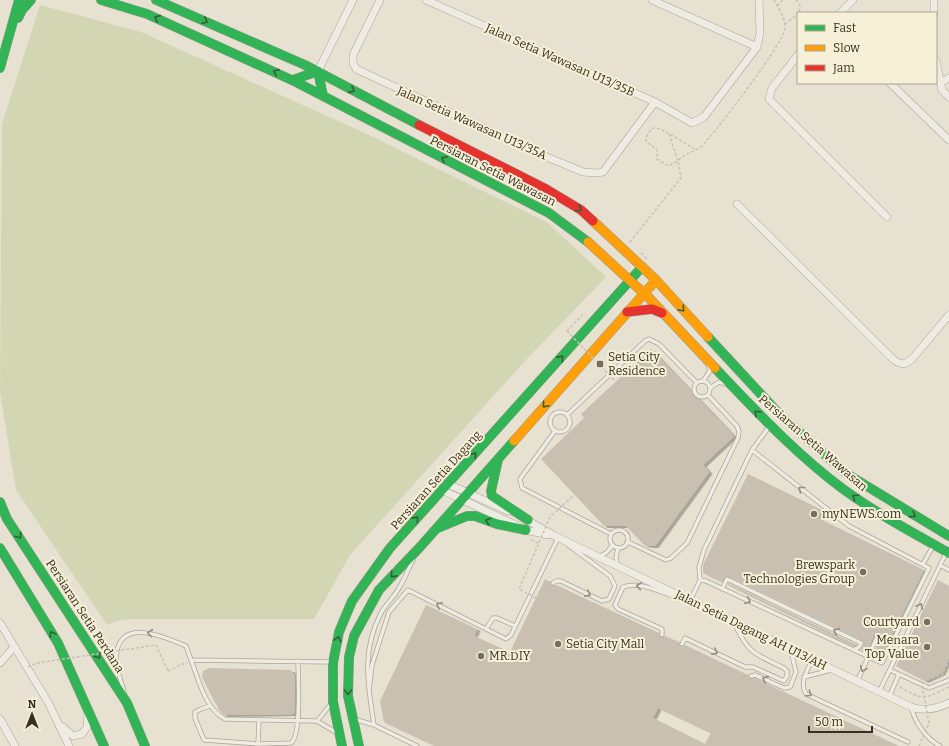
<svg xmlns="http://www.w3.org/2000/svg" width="949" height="746" viewBox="0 0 949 746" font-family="Bitter,serif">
  <defs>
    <filter id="shadow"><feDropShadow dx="3.5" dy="2" stdDeviation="0" flood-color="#0004"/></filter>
  </defs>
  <rect width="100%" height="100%" fill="#e6e1d0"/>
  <path fill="#d3d6b3" d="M40,5l101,27 228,103 179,88 58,54 -82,85 -174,193 -36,64h-183l-15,2 -9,4 -91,-135 -16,-98 2,-268z"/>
  <path fill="#cac0b1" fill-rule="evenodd" filter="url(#shadow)" d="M651,349l83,87 -31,29 6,7 -54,74h-5l-6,-1 -18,-19h-22l-63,-67 43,-41 -3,-4z
    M748,474l74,36 -4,8 106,52 -44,89 -7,-4 7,-17 -1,-4 -5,1 -7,17 -6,-2 3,-7 -2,-3 -134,-64 -3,1 -3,5 -19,-9v-8z
    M545,579l5,3 2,4 4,-1 103,48 2,5 4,-2 14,6 2,5 4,-2 63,30 2,4 5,-1 14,7 130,61h-464l-51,-24 -4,-21 46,-96 51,24 -3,7 36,16zM658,708l53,25 -6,11 -52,-26z
    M938,580l11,6v72l-7,15 -17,8 -29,-15z
    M728,583l129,62 -4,1 -21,-10 -104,-51z
    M210,668l81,2 4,6 -1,38 -70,1 -5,-5 -17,-33 1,-6z"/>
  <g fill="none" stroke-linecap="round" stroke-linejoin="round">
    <defs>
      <path id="lane" d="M703,381l7,-10 -2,-6
        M694 389a8 8 0 1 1 16 0a8 8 0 1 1-16 0Z
        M710,388l9,-6 7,2
        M550 422a10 10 0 1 1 20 0a10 10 0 1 1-20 0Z
        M567,415l78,-74 4,-2 10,5 38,39
        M555,431l-35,48 2,9 89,46
        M610 539a9 9 0 1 1 18 0a9 9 0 1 1-18 0Z
        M628,542l38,18 5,-2 16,-15 51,-105 1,-7 -2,-5 -29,-31
        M598,557l8,-4 7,-8
        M617,564l-1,-7 2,-9
        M923,564l10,-18
        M940,565l9,5
        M700,580l6,1 176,82 47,-95 -80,-42 -97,-76 17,-23
        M553,583l3,-2h5l41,20 7,-2 6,-13 -5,-10 -42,-31
        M722,589l5,-10 134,64 -2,4 -6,3
        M690,601l10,-21 -1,-13 5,-17 48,-100
        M486,629l7,-11h4l18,8
        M662,635v-6l-44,-20 -3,-4 8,-18c16,-6 35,4 50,9
        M682,644l3,-6 60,29h8l31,14 3,-5v-5l-3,-3c-31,-15 -35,-14 -50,-45
        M191,660c8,20 14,49 34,59l92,2 20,12
        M812,660c-5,11 -13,23 -6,34l102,48
        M890,670l39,18 20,-8
        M751,676l4,-1 29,13 6,-1 6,-15 -5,-21
        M804,677l27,-7
        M857,682l20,-45
        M369,690l3,-25 17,-53 19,-22 98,49 5,-4 47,-97
        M124,692c-2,-10 -8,-22 -8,-33 1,-43 47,-23 70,-13l5,14 141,2
        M879,692l67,-139
        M889,697l10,-23
        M210,706l-9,3 -6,3v6l9,22 54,4 33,-1c11,-8 7,-67 7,-82
        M911,707c4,15 15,32 29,39
        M354,719l20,6 43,21
        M317,721l14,-17
        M374,725c-6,-40 -13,-74 7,-112 5,-9 13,-16 18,-25 6,-9 9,-19 14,-28
        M258,744l1,-24"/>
      <path id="street" d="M380,0l-27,55v8l3,6 186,86 41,17 14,1 6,-1 52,-70
        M426,0l229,102 37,21 12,-6 53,-70 3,-14 -1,-33
        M652,0l105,47
        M934,0v13
        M840,13l13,-13
        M798,55l-26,33 -3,11 118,118
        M936,61l6,29 7,7
        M318,71l35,-71
        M890,83l59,57
        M940,83l9,-5
        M737,204l157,156c7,5 11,5 18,-1l37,-44
        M448,484l60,27
        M442,490l84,40 22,5
        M525,519l30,17 356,171c13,5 25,2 38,-4
        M0,623l48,79 21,44
        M0,663l14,-16
        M0,719l15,27
        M63,727l10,9 9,-2 5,-7 1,-13"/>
      <path id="fast" d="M101,0l46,14 149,68 253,131 39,29
        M156,0l149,65 114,60
        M18,18l4,-8 9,-10
        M0,68l19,-68
        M318,71l5,25
        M293,80l25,-9
        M708,337l73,79 66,58 102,62
        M715,368c40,42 81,86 128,121 33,24 70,44 106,64
        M498,460l-7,31 1,5 36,24
        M0,502l7,17 120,184 18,43
        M438,528l29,-12h8l22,8 29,6
        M0,548l58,95 46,103
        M342,746l-9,-44v-39l6,-31 13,-31 38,-53 252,-281
        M359,746l-11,-50 1,-39 5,-21 25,-46 41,-43 94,-106"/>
      <path id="slow" d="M593,221l63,59 52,57
        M588,242l61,56 66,70
        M514,441l142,-161"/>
      <path id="jam" d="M419,125l127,64 35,21 12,11
        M627,312l25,-3 10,4"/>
    </defs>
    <use href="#lane" stroke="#aca699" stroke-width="5"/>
    <use href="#street" stroke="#aca699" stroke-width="8"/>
    <use href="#fast" stroke="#9b9689" stroke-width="10"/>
    <use href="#slow" stroke="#9b9689" stroke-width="10"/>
    <use href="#jam" stroke="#9b9689" stroke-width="10"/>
    <path stroke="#c7c2b9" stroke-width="1.5" stroke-dasharray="3 2" stroke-linecap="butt" d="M796,0l4,5 -1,8
      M777,6l6,-6
      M785,24l13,-10
      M669,134l9,27 -10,5 -11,-7v-9l-11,-9v-3c2,-4 4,-9 8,-10 6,-1 35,17 40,21
      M630,242l51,-64 -3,-17c6,-8 18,-9 25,-16 13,-14 82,-103 82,-117 1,-10 -7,-20 -11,-28
      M641,253l7,7
      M567,331l17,-18
      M531,540l7,3
      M168,671l19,-9
      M927,680l15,-5 7,-14
      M900,687c24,14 24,12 49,0"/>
    <use href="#lane" stroke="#eeebe2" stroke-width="3.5"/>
    <use href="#street" stroke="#eeebe2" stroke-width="7"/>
    <use href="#fast" stroke="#30b455" stroke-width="9"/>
    <use href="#slow" stroke="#ff9f0a" stroke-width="9"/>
    <use href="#jam" stroke="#e5322d" stroke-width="9"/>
    <path stroke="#c7c2b9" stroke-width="1.5" stroke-dasharray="3 2" stroke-linecap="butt" d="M567,331l49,51
      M536,598l-17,-9 31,-72 24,-22
      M28,667l9,-4 119,-18 12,26
      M919,746l10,-23 -8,-44"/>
  </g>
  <defs><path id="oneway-chevron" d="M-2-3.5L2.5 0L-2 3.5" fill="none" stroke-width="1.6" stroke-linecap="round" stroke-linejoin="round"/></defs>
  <g stroke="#375e33">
    <use href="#oneway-chevron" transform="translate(157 18) rotate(-156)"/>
    <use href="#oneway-chevron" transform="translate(205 21) rotate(24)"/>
    <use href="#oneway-chevron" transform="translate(276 72) rotate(-156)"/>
    <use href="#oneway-chevron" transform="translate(352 90) rotate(28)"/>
    <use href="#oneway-chevron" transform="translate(444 159) rotate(-153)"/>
    <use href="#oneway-chevron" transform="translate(579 209) rotate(35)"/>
    <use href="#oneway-chevron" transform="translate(682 309) rotate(47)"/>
    <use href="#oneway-chevron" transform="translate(561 358) rotate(-48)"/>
    <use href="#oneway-chevron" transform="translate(545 405) rotate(131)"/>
    <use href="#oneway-chevron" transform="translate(757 413) rotate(-135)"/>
    <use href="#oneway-chevron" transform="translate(474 455) rotate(-48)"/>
    <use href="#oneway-chevron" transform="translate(855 497) rotate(-145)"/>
    <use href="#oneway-chevron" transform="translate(913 515) rotate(32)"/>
    <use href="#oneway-chevron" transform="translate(416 519) rotate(-48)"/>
    <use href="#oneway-chevron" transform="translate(488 521) rotate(-161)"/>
    <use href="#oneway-chevron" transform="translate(19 536) rotate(56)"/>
    <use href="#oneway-chevron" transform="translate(393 575) rotate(132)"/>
    <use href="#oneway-chevron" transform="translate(52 634) rotate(-121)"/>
    <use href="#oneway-chevron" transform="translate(338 639) rotate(-77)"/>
    <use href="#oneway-chevron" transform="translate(98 656) rotate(58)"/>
    <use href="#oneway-chevron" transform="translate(348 692) rotate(89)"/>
  </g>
  <g stroke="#948e81">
    <use href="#oneway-chevron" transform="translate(801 489) rotate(-142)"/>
    <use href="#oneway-chevron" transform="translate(639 586) rotate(-172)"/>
    <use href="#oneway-chevron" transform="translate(588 594) rotate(26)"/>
    <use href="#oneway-chevron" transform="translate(748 601) rotate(25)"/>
    <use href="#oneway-chevron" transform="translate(439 605) rotate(-154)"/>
    <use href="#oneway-chevron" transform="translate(920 606) rotate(-64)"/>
    <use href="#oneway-chevron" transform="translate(836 631) rotate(-155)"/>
    <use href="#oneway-chevron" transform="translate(150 633) rotate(-173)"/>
    <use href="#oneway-chevron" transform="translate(715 652) rotate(26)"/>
    <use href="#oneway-chevron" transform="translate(863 669) rotate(114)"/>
    <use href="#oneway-chevron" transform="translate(765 679) rotate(-156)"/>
    <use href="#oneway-chevron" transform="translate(809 694) rotate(35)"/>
  </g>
  <g fill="#776e5e" stroke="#f6f0d8" stroke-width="1.5">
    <rect x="596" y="360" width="8" height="8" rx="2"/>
    <circle cx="814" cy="514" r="4"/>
    <circle cx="863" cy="572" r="4"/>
    <circle cx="927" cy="622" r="4"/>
    <circle cx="558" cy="644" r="4"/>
    <circle cx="927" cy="647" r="4"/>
    <circle cx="481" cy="656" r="4"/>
  </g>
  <g text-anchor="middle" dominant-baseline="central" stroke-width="4" stroke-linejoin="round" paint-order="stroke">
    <g font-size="12" fill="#3b3020" stroke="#f6f0d8">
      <text transform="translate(560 60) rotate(24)">Jalan Setia Wawasan U13/35B</text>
      <text transform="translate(472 123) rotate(24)">Jalan Setia Wawasan U13/35A</text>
      <text transform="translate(493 171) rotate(27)">Persiaran Setia Wawasan</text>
      <text transform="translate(813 443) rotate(41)">Persiaran Setia Wawasan</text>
      <text transform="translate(436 480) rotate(-48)">Persiaran Setia Dagang</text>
      <text transform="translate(85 616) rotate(57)">Persiaran Setia Perdana</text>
      <text transform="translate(751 630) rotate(26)">Jalan Setia Dagang AH U13/AH</text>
    </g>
    <g font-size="12" fill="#3b3020" stroke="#f6f0d8" text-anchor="start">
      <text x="608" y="357">Setia City<tspan x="608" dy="14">Residence</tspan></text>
      <text x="822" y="514">myNEWS.com</text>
      <text x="855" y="565" text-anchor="end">Brewspark<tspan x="855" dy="14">Technologies Group</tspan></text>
      <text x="919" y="622" text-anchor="end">Courtyard</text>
      <text x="919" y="640" text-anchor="end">Menara<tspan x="919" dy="14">Top Value</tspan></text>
      <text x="566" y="644">Setia City Mall</text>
      <text x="489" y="656">MR.DIY</text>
    </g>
  </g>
  <rect x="797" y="12" width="140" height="72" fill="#f6f0d8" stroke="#aba38e"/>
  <rect x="805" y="25" width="20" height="6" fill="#30b455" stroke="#aba38e"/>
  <text x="833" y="32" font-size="12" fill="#3b3020">Fast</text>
  <rect x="805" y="45" width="20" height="6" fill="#ff9f0a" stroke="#aba38e"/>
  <text x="833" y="52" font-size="12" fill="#3b3020">Slow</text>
  <rect x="805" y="65" width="20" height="6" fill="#e5322d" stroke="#aba38e"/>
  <text x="833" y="72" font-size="12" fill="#3b3020">Jam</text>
  <g transform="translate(32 714)" stroke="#f6f0d8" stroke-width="3" paint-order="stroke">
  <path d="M0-3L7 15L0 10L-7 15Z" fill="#3b3020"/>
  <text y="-6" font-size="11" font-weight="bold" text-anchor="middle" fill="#3b3020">N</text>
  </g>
  <path d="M809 726v6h63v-6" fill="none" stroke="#3b3020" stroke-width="2"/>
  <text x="815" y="726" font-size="12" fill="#3b3020" stroke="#f6f0d8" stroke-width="3" paint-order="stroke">50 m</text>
</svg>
